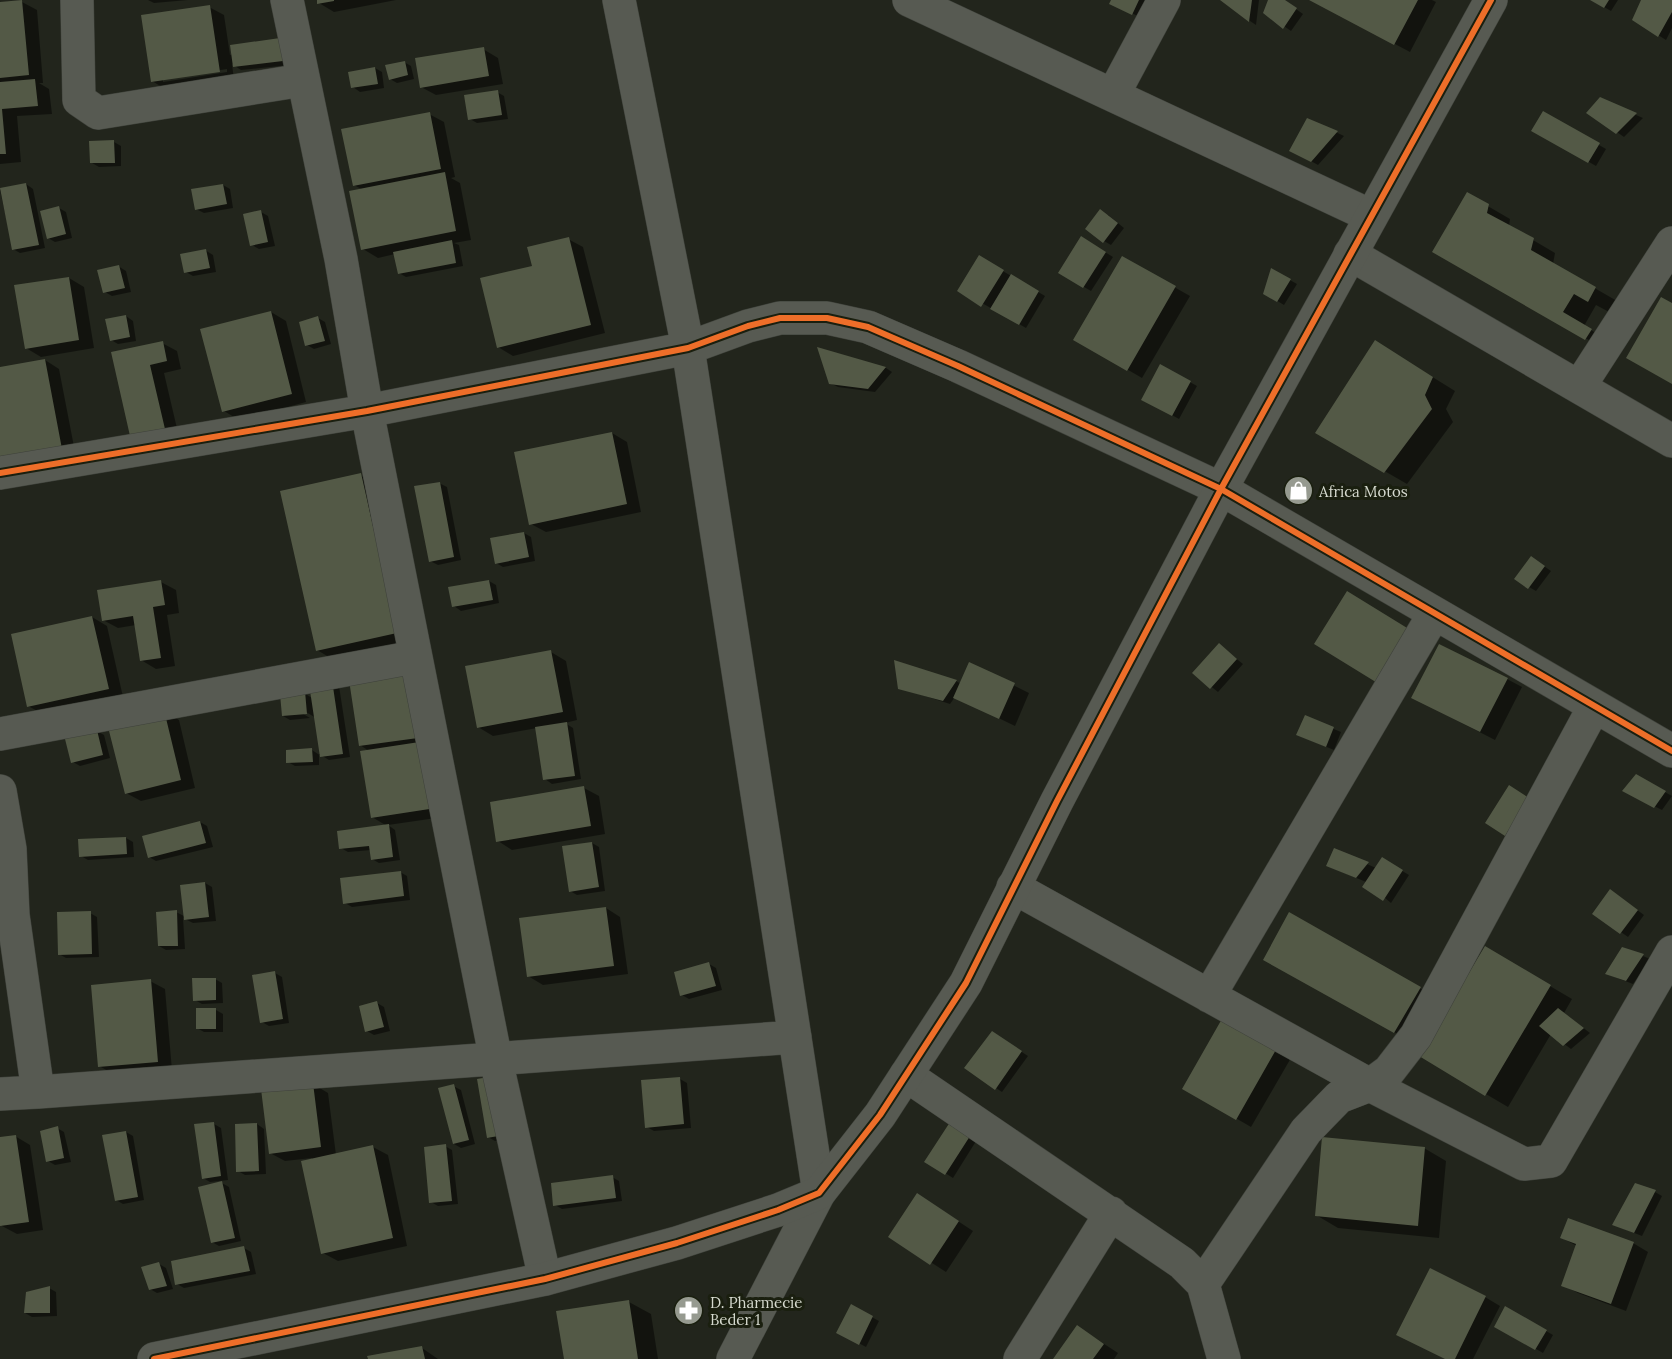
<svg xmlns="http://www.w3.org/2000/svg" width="1672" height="1359" viewBox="0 0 1672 1359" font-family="Lora,serif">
  <rect width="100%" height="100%" fill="#22251c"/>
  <path fill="#0007" fill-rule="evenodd" d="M148,0h40l-34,3z
    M318,0h78l-62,12 -15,-9z
    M1113,0h35l-8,17 -22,-10z
    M1223,0h36l-3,25 -6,-4z
    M1269,0h14l20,14 -12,17 -27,-19z
    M1312,0h120l4,2 -26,50z
    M1592,0h26l-7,11z
    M1643,0l29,2v26l-6,12 -32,-20z
    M22,2l15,8 6,73h-4l10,6 3,25 -35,2 4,46 -21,2v-160z
    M209,7l15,8 6,40 50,-15 9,25 -48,5 -9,-6 2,16 -67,10 -15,-9zM227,69v3l-64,10v-3z
    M483,49l15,9 5,26 -67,11 -15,-8z
    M404,62l7,4 3,13 -17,4 -7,-4z
    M375,68l7,4 2,16 -24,4 -7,-5z
    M497,92l7,4 4,23 -31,4 -7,-4z
    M1601,99l35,16 7,3 -19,19 -36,-25z
    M1543,113l63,36 -10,17 -63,-36z
    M429,114l15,8 11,55 -4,1 9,5 11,57 -17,3 5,2 4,21 -57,11 -7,-4 -4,-19 -17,4 -15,-9v-59l-9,-5z
    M1308,119l36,17 -26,29 -27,-15z
    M114,142l7,4v20l-22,1 -7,-4z
    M26,184l7,5 12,59 -25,5 -7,-4 -13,-59z
    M223,185l7,4 3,19 -29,5 -8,-4z
    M1467,194l43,25 -1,7 46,27 -2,11 64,37 -6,12 -15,-8 -12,21 29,17 -5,8 -174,-100z
    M59,208l7,4 6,26 -17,4 -7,-4z
    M261,212l7,4 7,30 -16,3 -7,-4z
    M1108,215l16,13 -13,17 -7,-4z
    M1082,238l31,19 -22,34 -31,-18z
    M568,239l15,8 22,86 -92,23 -15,-9 36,-80z
    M205,250l8,5 3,17 -23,4 -7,-4z
    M979,257l66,39 -19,32 -67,-38z
    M1123,258l67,38 -48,82 -67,-39z
    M118,266l8,5 5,21 -19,4 -7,-4z
    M1272,270l25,14 -13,21 -20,-12z
    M69,278l15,9 10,61 -53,9 -15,-9 -10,-62z
    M271,312l15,9 20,81 -67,18 -15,-9z
    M126,316l7,5 3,20 -18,3 -7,-4z
    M318,318l7,4 6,22 -17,5 -7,-4z
    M162,343l15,8 4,18 -17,4 15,64 -33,7 -33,-90z
    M819,349l67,19 6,4 -17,20 -37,-5 -8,-4z
    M1397,355l58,36 -9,18 7,13 -46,62 -90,-52z
    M45,360l14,9 17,88 -76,8v-96z
    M1161,366l36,20 -18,33 -36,-20z
    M612,433l15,9 14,70 -95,20 -15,-8z
    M360,475l22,13 37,157 -80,18 -22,-13z
    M439,483l8,4 14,73 -23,5 -8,-4z
    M524,533l7,4 4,24 -32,6 -7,-4z
    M1538,562l13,9 -15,20 -7,-4z
    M489,581l7,4 3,18 -38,8 -7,-5z
    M161,582l15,8 3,23 -12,2 8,51 -19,3 -15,-9 -5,-35 -18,3 -15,-8z
    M92,617l15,9 16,71 -80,17 -15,-8z
    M1219,645l24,19 -25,28 -24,-19z
    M551,652l15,9 11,59 -12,3 8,5 8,51 -29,5 -7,-5 -8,-51 -44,8 -15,-9z
    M970,664l59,29 -14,33 -60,-29 -5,7 -50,-16 56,-7 5,3z
    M408,674l42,142 -62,9 7,5 5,30 -21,3 -7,-4 -1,-9 -23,2 -7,-4 46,-22 -15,-9 -3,-66 -9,-6z
    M1507,679l15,8 -27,53 -82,-42z
    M339,686l11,71 -21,3 -10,-6v11l-24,1 -7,-4 24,-12 9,6 -5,-38 -15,-9 -1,3 10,6 -20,2 -7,-4 21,-23 8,5z
    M164,711l15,9 16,68 -54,13 -15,-8z
    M1305,717l36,15 -7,18 -29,-12z
    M97,731l7,4 6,23 -30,8 -7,-4z
    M1636,776l36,20 -10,14 -32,-16z
    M584,788l15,8 6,38 -93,16 -14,-9z
    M200,822l7,4 6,21 -57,14 -7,-4z
    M126,838l7,4 1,15 -46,3 -7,-4z
    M592,843l7,4 6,44 -28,4 -7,-4z
    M1335,850l41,18 6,-9 27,16 -18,28 -25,-21 -31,-13z
    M400,872l7,4 3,24 -58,7 -7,-4z
    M205,883l7,4 4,34 -23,2 -10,-5 2,31 -19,1 -7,-4 17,-34 10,5z
    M1617,895l27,20 -16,22 -34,-24z
    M606,908l14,9 8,57 -85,11 -15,-9z
    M90,913l7,4 2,40 -33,1 -7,-4z
    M1290,914l152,87 -25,44 -152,-86z
    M1485,948l87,51 -8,14 26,20 -19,16 -20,-15 -43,73 -87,-51z
    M1643,956l7,3 -17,25 -26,-10z
    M709,964l7,4 6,22 -33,9 -7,-4z
    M275,973l7,4 7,46 -20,3 -7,-4z
    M215,979l7,4 1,20 -21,1 -7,-4z
    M150,981l15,8 7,81 -58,4 -15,-8z
    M377,1003l7,4 6,24 -16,4 -7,-4z
    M216,1010l7,4v18h-19l-7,-4z
    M1228,1012l67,39 -44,76 -67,-39z
    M999,1037l29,19 -26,36 -6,-4z
    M680,1079l7,4 4,45 -37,3 -7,-4z
    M479,1080l32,58 -16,3 -7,-4z
    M313,1084l15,9 8,62 37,-8 15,8 19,91 -69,15 -15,-8 -11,-95 -27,3 -15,-8z
    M453,1086l8,4 14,54 -14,4 -7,-4z
    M952,1121l26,17 -25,40 -27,-17z
    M214,1124l7,4 7,52 -18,2 -7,-4z
    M257,1124l7,5 2,45 -21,1 -7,-4z
    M57,1128l7,4 7,30 -16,3 -7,-4z
    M126,1132l7,4 11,64 -21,4 -7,-4z
    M15,1136l15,9 13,85 -26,4 -15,-8 -2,-87z
    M445,1146l7,4 6,54 -20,2 -7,-4z
    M1424,1148l22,13 -7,77 -101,-10 -22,-13z
    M612,1177l7,4 3,20 -60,8 -7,-4z
    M220,1182l9,5 12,54 -22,5 -7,-4z
    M1655,1192l7,4 -20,40 -28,-11z
    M932,1204l41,27 -27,41 -56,-36z
    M1562,1238l71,5 15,9 -22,59 -48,-18 -15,-8 14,-39z
    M244,1248l7,4 5,22 -72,14 -7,-4z
    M159,1264l7,4 7,21 -16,4 -7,-4z
    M49,1288l7,4 1,24 -25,1 -7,-4z
    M1485,1297l15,9 -27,53h-27z
    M629,1302l22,12 7,45h-93z
    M851,1306l28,15 -13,26 -28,-15z
    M1506,1308l47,27 -10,18 -47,-27z
    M1092,1336l26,17 -4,6h-59z
    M422,1348l16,11h-69z"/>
  <path fill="#535946" d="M22,0l7,75 -29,3v-76z
    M317,0h17v1l-17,3z
    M1111,0h28l-7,15 -23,-11z
    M1220,0h32l-3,22z
    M1268,0h17l12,8 -14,21 -20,-16z
    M1309,0h109l-24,45z
    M1590,0h19l-5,8z
    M1641,0h31v12l-14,25 -26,-17z
    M210,5l10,67 -69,10 -10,-67z
    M280,38l3,23 -50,6 -3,-22z
    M484,47l5,29 -69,12 -5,-30z
    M405,61l3,14 -19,5 -4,-15z
    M375,67l3,17 -27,4 -3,-16z
    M35,79l3,27 -36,3 4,45h-6v-72z
    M498,90l4,25 -34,5 -4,-25z
    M1600,97l37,16 -21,21 -30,-21z
    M1543,111l57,32 -12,20 -57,-32z
    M430,112l11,57 -88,17 -12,-57z
    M1307,118l31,13 -27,31 -22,-11z
    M114,140l1,23h-25l-1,-22z
    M445,172l11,59 -95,19 -12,-59z
    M26,183l13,62 -27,5 -12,-62z
    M223,184l4,20 -32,6 -4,-21z
    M1467,192l22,12 -2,9 47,25 -3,12 65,37 -8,15 -14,-8 -11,18 29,17 -7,11 -153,-88z
    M59,206l7,28 -19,5 -7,-28z
    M1100,209l18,14 -15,20 -18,-14z
    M261,210l7,32 -18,4 -7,-32z
    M1081,236l25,16 -23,36 -25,-15z
    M569,237l22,88 -94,23 -17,-70 52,-12 -5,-19z
    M452,240l4,23 -58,11 -5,-22z
    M206,249l4,19 -26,5 -4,-19z
    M979,255l25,15 -23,37 -24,-16z
    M1122,256l54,30 -49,85 -54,-31z
    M119,265l6,23 -22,5 -6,-23z
    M1271,268l20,11 -14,23 -14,-8z
    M1011,274l28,17 -20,34 -29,-16z
    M69,277l10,63 -54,9 -11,-64z
    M1661,297l11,6v81l-46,-26z
    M271,311l21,83 -70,18 -22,-83z
    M126,315l4,22 -20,4 -5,-22z
    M318,316l7,25 -20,5 -6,-24z
    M1375,340l58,37 -8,18 7,14 -48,64 -69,-40z
    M163,341l4,20 -17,4 15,64 -35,7 -19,-84z
    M817,347l69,20 -18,22 -39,-5z
    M45,359l17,90 -62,12v-94z
    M1160,364l31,17 -19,35 -31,-16z
    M612,432l15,72 -98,21 -15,-73z
    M361,473l36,160 -81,18 -36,-160z
    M440,482l14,75 -25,5 -15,-76z
    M524,532l5,25 -34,7 -5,-26z
    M1531,556l14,10 -17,23 -14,-10z
    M161,580l4,25 -12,2 8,51 -21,3 -7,-45 -31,5 -5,-31z
    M489,580l4,20 -41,7 -4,-20z
    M1347,591l65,40 -33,53 -65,-40z
    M92,616l17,73 -82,18 -16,-73z
    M1219,643l18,16 -27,30 -18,-16z
    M1439,644l69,34 -28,54 -69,-34z
    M551,650l12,62 -86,16 -12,-62z
    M894,660l63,20 -14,21 -45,-12z
    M969,662l46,21 -16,36 -46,-21z
    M408,672l10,66 -59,8 -10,-66z
    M332,680l11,74 -23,3 -11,-73z
    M305,691l2,23 -25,2 -2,-22z
    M164,710l17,70 -56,14 -18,-71z
    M1305,715l29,12 -8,20 -30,-12z
    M567,722l8,54 -32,4 -8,-53z
    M97,730l6,25 -32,8 -6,-24z
    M426,741l10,67 -65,10 -11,-67z
    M312,748l1,14 -27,1v-13z
    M1636,774l30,17 -12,17 -32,-17z
    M1509,785l20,13 -24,38 -20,-13z
    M584,786l7,40 -95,16 -6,-40z
    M200,821l6,22 -58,15 -6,-22z
    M389,824l4,33 -22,3 -2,-14 -30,3 -2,-18z
    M126,837l1,17 -48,3 -1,-18z
    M592,842l7,45 -30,5 -7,-46z
    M1334,848l35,14 -13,16 -30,-12z
    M1382,857l21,13 -20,31 -21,-14z
    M401,871l3,25 -61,8 -3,-26z
    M205,882l4,35 -25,3 -4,-35z
    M1610,889l28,21 -18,24 -28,-20z
    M606,907l8,59 -87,11 -8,-59z
    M177,910l1,36h-20l-2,-34z
    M91,911l1,43 -34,1 -1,-43z
    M1289,912l132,75 -27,46 -131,-73z
    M1485,946l66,39 -66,111 -66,-40z
    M1622,947l22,7 -18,27 -21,-7z
    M709,962l7,24 -36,10 -6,-24z
    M275,971l8,48 -23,4 -8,-48z
    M192,978h24v22l-23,1z
    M151,979l7,83 -60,5 -7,-82z
    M377,1001l7,26 -19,5 -6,-26z
    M196,1008h20v21h-20z
    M1558,1008l26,20 -21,18 -24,-20z
    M1227,1010l54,31 -45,79 -54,-31z
    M992,1031l30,20 -27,39 -31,-22z
    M494,1076l10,59 -17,3 -10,-59z
    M680,1077l4,47 -39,4 -4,-48z
    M313,1083l8,64 -52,7 -8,-65z
    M454,1084l15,56 -16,4 -15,-56z
    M952,1119l20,14 -27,42 -21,-13z
    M214,1122l7,54 -19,3 -8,-55z
    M257,1123l2,48 -23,1 -1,-48z
    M58,1126l6,32 -18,4 -6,-31z
    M126,1131l12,66 -23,4 -13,-66z
    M16,1135l13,87 -29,4v-89z
    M1322,1137l103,10 -7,79 -103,-10z
    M446,1144l6,57 -23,2 -5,-56z
    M373,1145l20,93 -72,16 -20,-93z
    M613,1175l3,23 -63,8 -2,-23z
    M222,1181l13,57 -24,5 -13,-56z
    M1635,1183l21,7 -22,43 -22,-8z
    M917,1193l42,28 -29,44 -42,-28z
    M1568,1218l66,24 -23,62 -50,-18 15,-42 -16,-6z
    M244,1246l6,25 -75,14 -4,-24z
    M159,1262l8,24 -18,4 -8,-23z
    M1430,1268l56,28 -31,63h-10l-49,-24z
    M50,1286v27h-26l2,-21z
    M629,1300l9,59h-74l-8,-48z
    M851,1304l22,12 -14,29 -23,-12z
    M1505,1306l42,24 -12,20 -41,-23z
    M1077,1325l27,19 -11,15h-40z
    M422,1346l3,13h-57l-1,-3z"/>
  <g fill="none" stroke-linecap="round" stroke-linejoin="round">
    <defs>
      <path id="minor" d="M77,0l2,100 19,13 205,-33
        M287,0l54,259 26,152 129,649 49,219
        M619,0l69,348 131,845 -86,166
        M909,0l462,216
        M1113,95l51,-95
        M1350,254l322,187
        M1579,387l93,-144
        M0,473l367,-62 321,-63 60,-22 32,-8h47l41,9 90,39 263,123 451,262
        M0,734l415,-77
        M0,791l10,58
        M0,851l10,-2 3,66 25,177 -38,2
        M1013,887l357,198 154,79 27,-3 121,-209
        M1209,996l225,-382
        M906,1075l276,188 21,21 21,75
        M38,1092l757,-55
        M1203,1284l103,-153 33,-34 31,-12 19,-14 27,-35 178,-329
        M1020,1359l91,-146"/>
      <path id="tertiary" d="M154,1359l391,-80 132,-36 101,-33 41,-17 61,-78 86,-132 91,-182 164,-312 270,-489"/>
    </defs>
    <use href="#minor" stroke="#3f423b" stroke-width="34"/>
    <use href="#tertiary" stroke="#3f423b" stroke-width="34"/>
    <use href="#minor" stroke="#575a52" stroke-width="33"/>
    <use href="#tertiary" stroke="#575a52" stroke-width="33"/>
    <defs>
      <path id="cycleway" d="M0,473l367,-62 321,-63 60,-22 32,-8h47l41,9 90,39 263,123 451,262
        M154,1359l391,-80 132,-36 101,-33 41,-17 61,-78 86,-132 91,-182 164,-312 270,-489"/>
    </defs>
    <use href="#cycleway" stroke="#1a1f0f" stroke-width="10"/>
    <use href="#cycleway" stroke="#ee6e29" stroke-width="6"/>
  </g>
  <defs>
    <symbol id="shop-disc" viewBox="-11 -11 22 22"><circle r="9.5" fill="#969a90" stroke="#1a1f0f"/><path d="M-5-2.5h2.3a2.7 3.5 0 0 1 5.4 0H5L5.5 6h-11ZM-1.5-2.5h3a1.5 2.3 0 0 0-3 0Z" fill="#fff"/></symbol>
    <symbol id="pharmacy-disc" viewBox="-11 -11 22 22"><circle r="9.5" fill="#969a90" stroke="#1a1f0f"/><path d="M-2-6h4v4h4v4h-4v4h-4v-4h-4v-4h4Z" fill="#fff"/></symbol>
  </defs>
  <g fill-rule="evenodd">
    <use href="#shop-disc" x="1282" y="474" width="33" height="33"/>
    <use href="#pharmacy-disc" x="672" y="1294" width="33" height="33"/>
  </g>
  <g text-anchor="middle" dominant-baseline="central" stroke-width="6" stroke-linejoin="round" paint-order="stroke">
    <g font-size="15" fill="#d5d9ce" stroke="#1a1f0f" text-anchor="start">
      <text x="1319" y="491">Africa Motos</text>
      <text x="710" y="1302">D. Pharmecie<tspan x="710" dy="17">Beder 1</tspan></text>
    </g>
  </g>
</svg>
